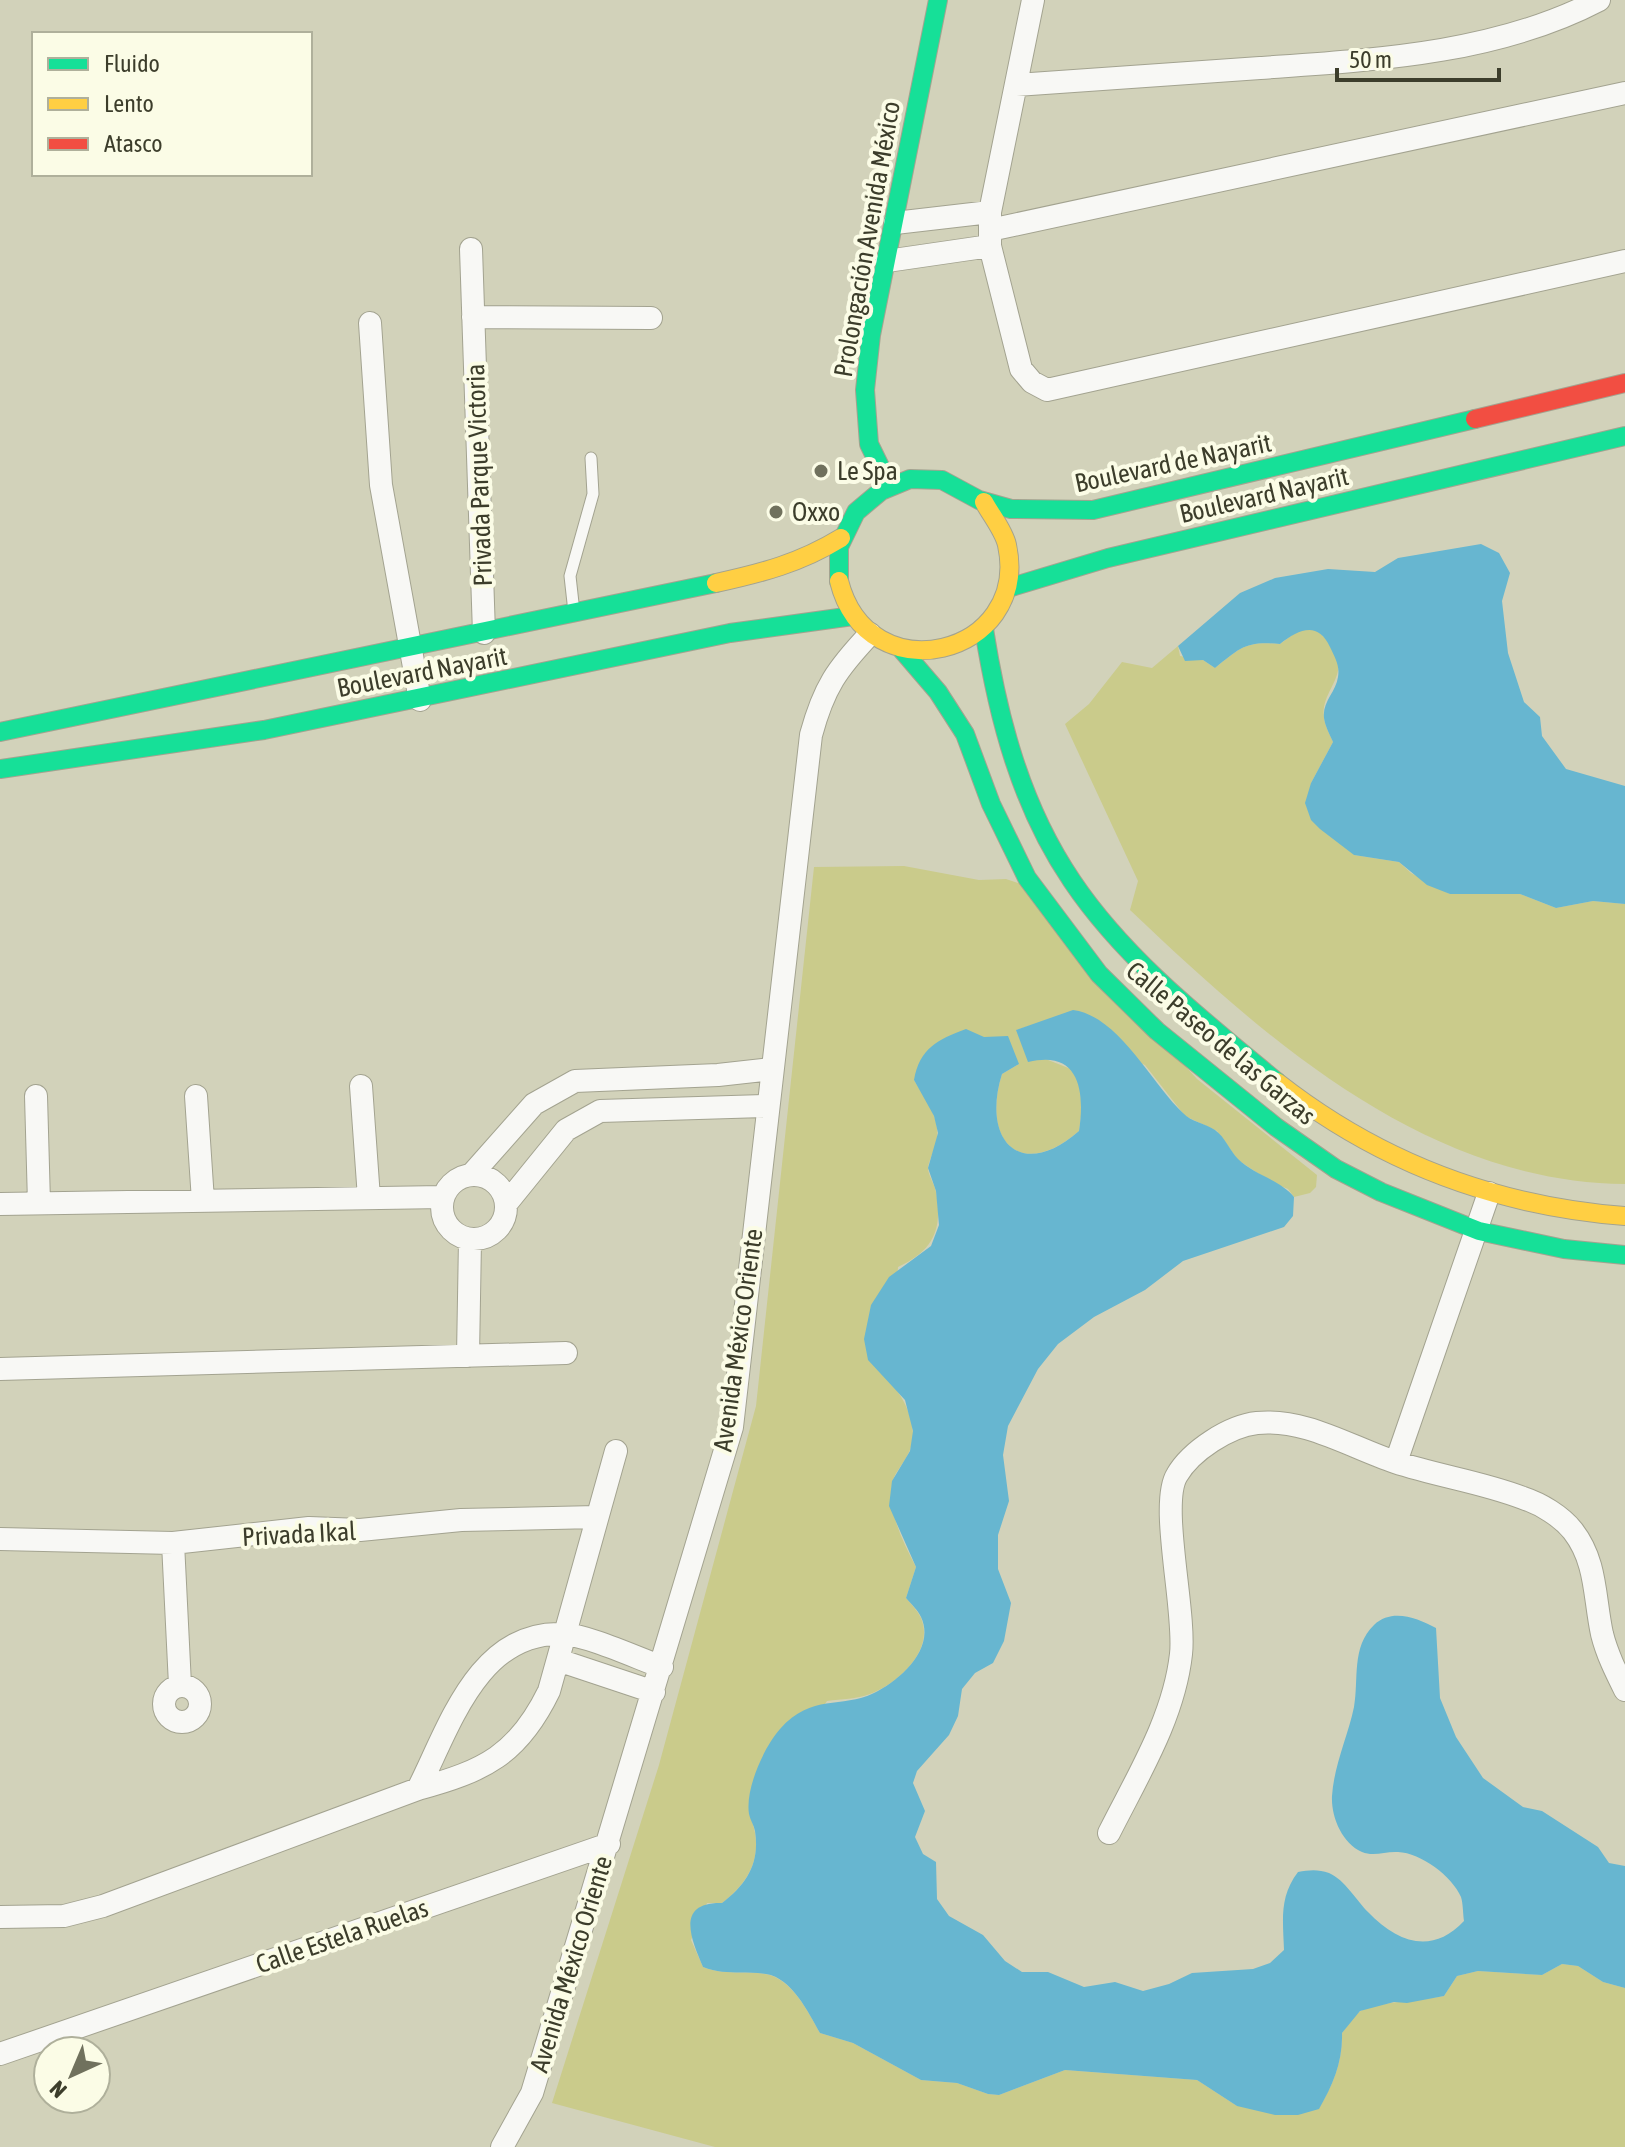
<svg xmlns="http://www.w3.org/2000/svg" width="1625" height="2147" viewBox="0 0 1625 2147" font-family="'Asap Condensed',sans-serif">
  <rect width="100%" height="100%" fill="#d2d2ba"/>
  <path fill="#cacb8b" d="M1315,629c50,41 4,56 9,89 1,8 6,17 9,24l-22,41 43,72 45,7 12,11 39,21h70l36,14 37,-7 32,3v280c-200,-2 -358,-144 -495,-274l8,-29 -73,-157 24,-20 33,-42 30,6 26,-22 2,10 23,4 12,8c26,-21 31,-27 65,-24l19,-14z
    M904,866l75,14 27,-1 15,5 176,195 120,96 -1,12 -6,6 -16,4 -6,-8 -17,-7 -33,-22 -21,-29 -32,-15 -40,-51 -103,-43 -26,8 27,28 28,11 8,11 3,29 -3,22c-59,51 -98,10 -77,-57l17,-10 -105,16c10,17 26,37 23,58 -1,10 -8,21 -9,30 0,7 7,17 8,24 7,38 -3,59 -38,75l-8,114c16,20 32,50 17,75 -4,8 -14,19 -15,28 -3,31 10,56 24,83l-10,31c5,6 12,13 15,20 14,33 -24,66 -51,76 -14,5 -28,5 -43,7l-78,112c16,38 4,66 -27,90h-15l-16,37 12,27c22,9 40,3 62,7 27,4 43,38 55,59l33,10 68,37 36,3 31,11 11,1 66,-25 132,10 40,26 82,2c14,-23 24,-47 23,-75 5,-6 10,-15 16,-20 12,-11 67,-13 86,-17l13,-20 21,-5 64,4 20,-11 16,2 25,16 22,6v159h-910l-163,-44 107,-338 97,-359 58,-539z"/>
  <path fill="#67b6d0" d="M1481,544l18,9 11,20 -8,28 6,52 16,49 16,15 2,19 24,33 59,17v118l-32,-3 -37,7 -36,-14h-70l-23,-9 -28,-23 -45,-7 -34,-26 -9,-9 -6,-17 6,-20 22,-41c-3,-7 -8,-16 -9,-24 -2,-16 12,-26 14,-41 2,-12 -3,-19 -8,-30 -12,-26 -31,-18 -50,-3 -34,-3 -39,3 -65,24l-12,-8 -18,1 -7,-15 62,-53 35,-15 53,-9 47,3 23,-14z
    M1073,1010c46,6 78,73 110,103 8,9 22,10 32,17 10,7 15,21 23,29 16,16 43,21 56,38l-1,19 -9,11 -101,34 -38,29 -51,27 -36,27 -20,25 -30,57 -5,29 6,46 -11,34v34l13,34 -7,38 -11,22 -18,10 -13,16 -4,27 -9,19 -32,36 -4,12 12,28 -10,26 8,17 13,8 1,37 12,17 34,19 22,26 17,11h26l36,15 31,-5 28,9 26,-7 23,-11 61,-4 17,-6 14,-13c-1,-30 -5,-53 14,-78 11,-2 20,-3 31,1 16,7 27,27 39,39 30,31 64,43 96,9 -1,-7 -1,-18 -3,-24 -9,-21 -40,-44 -63,-45 -12,-1 -24,5 -36,0 -20,-9 -31,-35 -30,-56 2,-31 16,-60 22,-89 5,-27 -3,-60 20,-82 18,-17 43,-7 62,3l4,70 16,39 27,41 40,29 19,4 56,36 11,16 16,3v122l-22,-6 -25,-16 -16,-2 -20,11 -64,-4 -21,5 -13,20 -37,7 -13,-1 -34,9 -18,22c1,28 -9,52 -23,76l-21,6h-23l-38,-9 -40,-26 -132,-10 -66,25 -11,-1 -31,-11 -36,-3 -68,-37 -33,-10c-12,-21 -28,-55 -54,-59 -23,-4 -41,2 -63,-7 -12,-28 -28,-65 19,-64 25,-19 38,-40 33,-72 -1,-6 -5,-11 -6,-17 -4,-25 15,-67 31,-85 32,-36 61,-20 94,-36 25,-12 62,-44 47,-76 -3,-7 -10,-13 -15,-19l10,-31 -27,-61 3,-25 18,-30 3,-20 -8,-31 -37,-40 -4,-21 7,-34 18,-28 42,-31 8,-21 -3,-34 -8,-23 10,-35 -4,-17 -20,-36c6,-32 23,-40 52,-51l18,8 24,-1 11,28 -17,10c-21,67 19,108 77,57 6,-39 1,-82 -51,-69l-12,-32z"/>
  <g fill="none" stroke-linecap="round" stroke-linejoin="round">
    <defs>
      <path id="lane" d="M574,612l-4,-36 23,-82 -2,-36"/>
      <path id="street" d="M1033,0l-43,212v34l31,123 11,13 15,8 578,-129
        M1016,85c81,-5 162,-11 244,-17 113,-8 236,-14 339,-68
        M895,223l95,-11
        M990,230l635,-137
        M471,249l13,384
        M887,261l103,-15
        M473,317l178,1
        M370,323l11,162 39,215
        M361,1086l8,112
        M36,1096l3,107
        M196,1096l7,105
        M472,1174l62,-70 41,-23 143,-6 54,-6
        M442 1207a32 32 0 1 1 64 0a32 32 0 1 1-64 0Z
        M0,1204l443,-7
        M506,1204l60,-74 34,-19 168,-5
        M468,1356l2,-116
        M0,1369l566,-16
        M1396,1462l93,-269
        M0,1539l173,4 136,-15 51,2 101,-10 136,-3
        M173,1543l7,142
        M558,1660l96,32
        M164 1704a18 18 0 1 1 36 0a18 18 0 1 1-36 0Z
        M418,1789c31,-61 60,-159 145,-155 24,1 74,24 99,33
        M1109,1833c28,-56 65,-115 72,-179 5,-43 -22,-150 -4,-179 14,-24 52,-49 80,-52 48,-5 93,24 138,39 42,14 87,20 128,36 18,6 38,18 50,33 24,31 21,66 29,103 5,20 14,38 23,56
        M0,1917l64,-1 39,-10 315,-117c66,-18 100,-34 131,-98l67,-240
        M0,2054l609,-210
        M502,2147l30,-54 200,-666 79,-692c13,-48 26,-66 59,-101"/>
      <path id="fast" d="M889,485l-20,-41 -4,-54 6,-55 67,-335
        M839,581v-34l17,-35 25,-21 29,-12 32,1 37,20 32,9 82,1 382,-91
        M1008,588l100,-30 517,-122
        M984,629c14,89 37,177 88,252 53,79 133,141 205,201
        M902,650l36,42 27,42 26,70 36,74 72,96 58,57 119,96 60,42 45,23 98,39 85,18 61,6
        M0,732l716,-149
        M0,769l264,-39 466,-97 123,-17"/>
      <path id="slow" d="M839,581c29,115 192,75 168,-36 -3,-14 -16,-30 -23,-43
        M716,583c46,-10 84,-20 125,-45
        M1277,1082c102,80 218,124 348,134"/>
      <path id="jam" d="M1475,419l150,-36"/>
    </defs>
    <use href="#lane" stroke="#a3a390" stroke-width="13"/>
    <use href="#street" stroke="#a3a390" stroke-width="24"/>
    <use href="#fast" stroke="#a3a390" stroke-width="20"/>
    <use href="#slow" stroke="#a3a390" stroke-width="20"/>
    <use href="#jam" stroke="#a3a390" stroke-width="20"/>
    <use href="#lane" stroke="#f8f8f5" stroke-width="11"/>
    <use href="#street" stroke="#f8f8f5" stroke-width="22"/>
    <use href="#fast" stroke="#16e098" stroke-width="18"/>
    <use href="#slow" stroke="#ffcf43" stroke-width="18"/>
    <use href="#jam" stroke="#f24e42" stroke-width="18"/>
  </g>
  <g fill="#70715d" stroke="#fbfce6" stroke-width="3">
    <circle cx="821" cy="471" r="8"/>
    <circle cx="776" cy="512" r="8"/>
  </g>
  <g text-anchor="middle" dominant-baseline="central" stroke-width="8" stroke-linejoin="round" paint-order="stroke">
    <g font-size="26" fill="#3c3d2b" stroke="#fbfce6">
      <text transform="translate(867 239) rotate(-80)">Prolongación Avenida México</text>
      <text transform="translate(1173 463) rotate(-12)">Boulevard de Nayarit</text>
      <text transform="translate(479 475) rotate(-92)">Privada Parque Victoria</text>
      <text transform="translate(1264 495) rotate(-13)">Boulevard Nayarit</text>
      <text transform="translate(422 672) rotate(-11)">Boulevard Nayarit</text>
      <text transform="translate(1221 1043) rotate(40)">Calle Paseo de las Garzas</text>
      <text transform="translate(738 1340) rotate(-82)">Avenida México Oriente</text>
      <text transform="translate(299 1534) rotate(-3)">Privada Ikal</text>
      <text transform="translate(342 1936) rotate(-19)">Calle Estela Ruelas</text>
      <text transform="translate(571 1964) rotate(-73)">Avenida México Oriente</text>
    </g>
    <g font-size="26" fill="#3c3d2b" stroke="#fbfce6" text-anchor="start">
      <text x="837" y="471">Le Spa</text>
      <text x="792" y="512">Oxxo</text>
    </g>
  </g>
  <rect x="32" y="32" width="280" height="144" fill="#fbfce6" stroke="#afb09b" stroke-width="2"/>
  <rect x="48" y="58" width="40" height="12" fill="#16e098" stroke="#afb09b" stroke-width="2"/>
  <text x="104" y="72" font-size="24" fill="#3c3d2b">Fluido</text>
  <rect x="48" y="98" width="40" height="12" fill="#ffcf43" stroke="#afb09b" stroke-width="2"/>
  <text x="104" y="112" font-size="24" fill="#3c3d2b">Lento</text>
  <rect x="48" y="138" width="40" height="12" fill="#f24e42" stroke="#afb09b" stroke-width="2"/>
  <text x="104" y="152" font-size="24" fill="#3c3d2b">Atasco</text>
  <g transform="translate(72 2075) rotate(224)"><circle r="38" fill="#fbfce6" stroke="#afb09b" stroke-width="2"/>
  <path d="M0-6L14 30L0 20L-14 30Z" fill="#70715d"/>
  <text y="-12" font-size="22" font-weight="bold" text-anchor="middle" fill="#3c3d2b">N</text>
  </g>
  <path d="M1337 68v12h162v-12" fill="none" stroke="#3c3d2b" stroke-width="4"/>
  <text x="1349" y="68" font-size="24" fill="#3c3d2b" stroke="#fbfce6" stroke-width="6" paint-order="stroke">50 m</text>
</svg>
